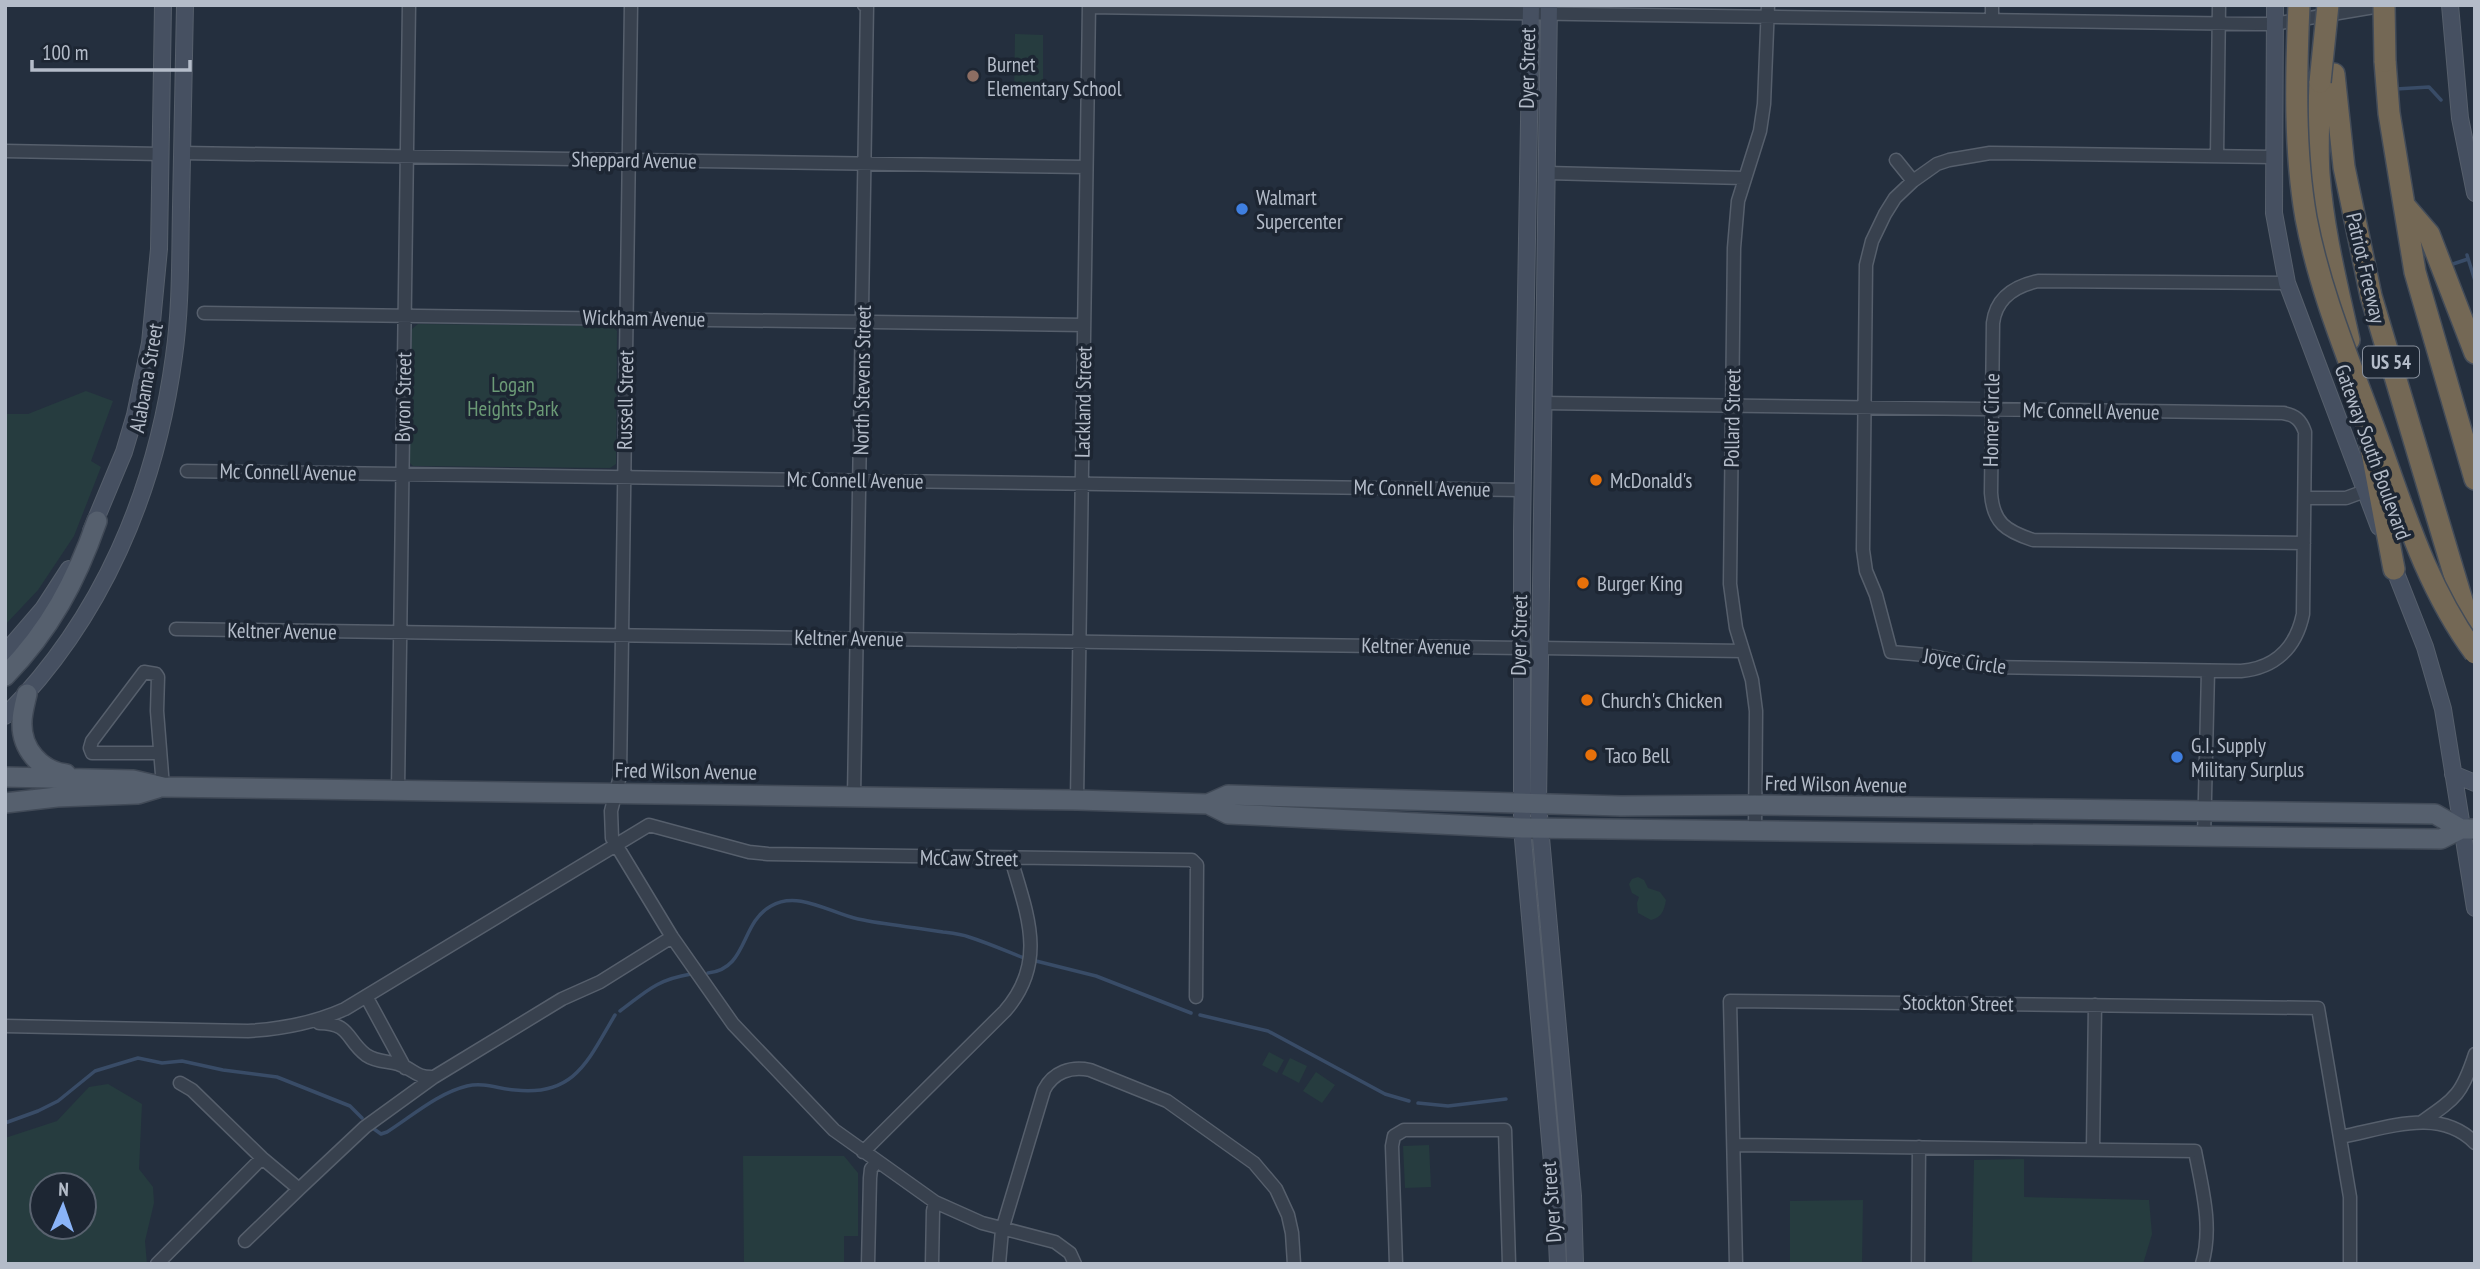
<svg xmlns="http://www.w3.org/2000/svg" width="2480" height="1269" viewBox="0 0 2480 1269" font-family="'PT Sans Narrow',sans-serif">
  <rect width="100%" height="100%" fill="#242f3e"/>
  <path fill="#263c3f" fill-rule="evenodd" d="M1015,34l28,1v62h-29z
    M418,324l194,2 5,5 -1,133 -6,4 -197,-2 -4,-4 3,-133z
    M86,391l27,10 -22,60 10,6 -27,69 -36,54 -33,35v-211h23z
    M1638,877l6,3 4,8 12,4 6,8c-2,11 -4,17 -15,20l-13,-7 -1,-10 2,-6 -7,-4 -3,-9 3,-5z
    M1269,1052l15,8 -7,13 -15,-8z
    M1290,1058l17,8 -8,17 -17,-9z
    M1316,1072l19,13 -13,18 -19,-12z
    M108,1084l34,20 -3,65 14,18 1,16 -9,38 2,23h-142v-126l52,-17 32,-34zM42,1185h42v42h-42z
    M1429,1145l2,42 -26,1 -2,-42z
    M743,1156h101l14,17v63h-14v28h-100z
    M2024,1159v38l125,3 3,34 -9,30h-171l2,-104z
    M1863,1200l-1,64h-72v-63z"/>
  <g fill="none" stroke-linecap="round" stroke-linejoin="round">
    <path stroke="#394c67" stroke-width="3.5" d="M2396,89l33,-2 12,13
      M2467,255l8,26
      M2450,265l18,-6
      M1032,960l64,16 95,37
      M708,973c40,-4 32,-50 63,-67 27,-16 59,7 87,13 28,6 57,8 85,13 8,1 18,2 26,5 19,6 37,14 55,21
      M620,1011c27,-20 36,-31 71,-37
      M1200,1015l68,16 117,63 24,7
      M1418,1103l30,3 58,-7
      M5,1123l33,-12 20,-10 37,-30 43,-13 24,5 20,-2 41,9 54,7 73,29 12,12
      M374,1129l7,5 6,-2c25,-16 51,-39 80,-46 17,-4 32,3 48,4 61,7 74,-32 100,-75"/>
    <defs>
      <path id="minor" d="M631,5l-11,771 -9,35 1,27 60,99 61,87 101,106 101,72 47,21 73,19 15,11 5,11
        M1089,7l1167,17h18l112,-19
        M1992,20v-15
        M5,151l156,3
        M182,153l904,14
        M2217,155l2,-150
        M1896,160l17,21
        M1547,173l197,5
        M2287,283l-249,-2c-23,5 -42,17 -45,42l-2,170c2,30 15,38 42,47l271,3
        M204,313l880,12
        M1543,403c247,3 494,8 740,10 12,2 18,7 22,19l-2,182c-7,34 -28,54 -62,57l-254,-4 -61,-12 -35,-3 -15,-57 -10,-24 -3,-21 3,-285 6,-24 13,-27 10,-16 18,-17 24,-17 12,-4 41,-7 283,4
        M187,471l1336,19
        M2305,498h41l19,-7
        M176,629l1346,19
        M1540,648l203,3
        M160,753h-68l-2,-5 2,-7 52,-69 12,2 2,3 -1,34 6,76
        M398,790l11,-785
        M854,797l13,-792h-3
        M1077,800l12,-795
        M1755,832l1,-121 -4,-31 -16,-52 -6,-44 4,-336 4,-47 22,-70 4,-27 4,-99
        M2204,838l4,-167
        M366,996l39,72
        M319,1023c32,0 27,17 47,32 10,7 21,6 32,9 16,5 17,14 36,13
        M5,1026l243,5c34,-2 66,-8 97,-22l304,-184 100,27 19,2 424,6 5,5 -1,132
        M180,1083l12,7 70,68 37,31 66,-62 69,-50 128,-78 38,-17 72,-45
        M2423,1121c33,-23 39,-27 52,-67
        M2340,1137c45,-8 99,-31 135,6
        M1734,1145l461,6c7,37 18,76 7,113
        M2093,1149l2,-144
        M863,1152l142,-141c43,-49 22,-97 6,-152
        M245,1241l54,-52
        M157,1264l105,-106
        M868,1264l2,-86 1,-9 6,-8
        M932,1264l1,-53 2,-9
        M999,1264l3,-34 42,-140c9,-18 27,-24 46,-20l77,31 87,62 22,26 12,26 4,18 2,31
        M1396,1264l-4,-118 2,-10 10,-6h101l4,134
        M1736,1264l-6,-263 588,7 32,189v67
        M1918,1264l1,-117"/>
      <path id="secondary" d="M1531,5l-9,526v297l33,368 3,68
        M1549,5l-11,799 35,392 2,68
        M2275,5l-1,208 13,70 92,244
        M2450,5l10,113 15,75
        M91,531l33,-79 11,-37 15,-72 9,-94 4,-244
        M2390,558l35,89 18,62 32,199
        M5,653l38,-44 26,-40
        M5,716c97,-97 151,-225 169,-360 7,-49 6,-99 7,-149 1,-67 3,-134 4,-202
        M2453,774l22,9"/>
      <path id="primary" d="M5,676c45,-46 71,-95 92,-155
        M27,694c-2,9 -5,19 -5,28 -1,26 18,49 44,52
        M5,777l128,3 30,7 914,13 131,4 20,10 294,14 919,11 20,-10
        M5,803l52,-6 81,-3 20,-6
        M1208,804l20,-9 393,11 134,-1 680,9 26,15h14"/>
      <path id="motorway" d="M2385,61l4,52 26,159 60,207
        M2334,74l10,93 27,129 104,348
        M2320,82c-1,31 -3,62 -1,92 4,57 18,111 30,166
        M2404,205l25,29 46,119
        M2367,426l27,143"/>
    </defs>
    <use href="#minor" stroke="#565f6c" stroke-width="15"/>
    <use href="#secondary" stroke="#565f6c" stroke-width="18"/>
    <use href="#primary" stroke="#414a57" stroke-width="22"/>
    <use href="#motorway" stroke="#434c59" stroke-width="24"/>
    <use href="#minor" stroke="#38414e" stroke-width="12"/>
    <use href="#secondary" stroke="#465061" stroke-width="16"/>
    <use href="#primary" stroke="#56606e" stroke-width="19"/>
    <use href="#motorway" stroke="#746855" stroke-width="21"/>
    <defs>
      <path id="motorway-bridge" d="M2299,5c-3,70 -5,144 7,213 15,80 49,156 76,232 25,71 48,142 93,203
        M2384,5l1,56
        M2320,82l8,-77"/>
    </defs>
    <use href="#motorway-bridge" stroke="#434c59" stroke-width="24" stroke-linecap="butt"/>
    <use href="#motorway-bridge" stroke="#746855" stroke-width="21"/>
  </g>
  <circle fill="#8d6e63" stroke="#1d2633" stroke-width="2.5" cx="973" cy="76" r="7"/>
  <g fill="#3f7fe0" stroke="#1d2633" stroke-width="2.5">
    <circle cx="1242" cy="209" r="7"/>
    <circle cx="2177" cy="757" r="7"/>
  </g>
  <g fill="#e8710a" stroke="#1d2633" stroke-width="2.5">
    <circle cx="1596" cy="480" r="7"/>
    <circle cx="1583" cy="583" r="7"/>
    <circle cx="1587" cy="700" r="7"/>
    <circle cx="1591" cy="755" r="7"/>
  </g>
  <g text-anchor="middle" dominant-baseline="central" stroke-width="7" stroke-linejoin="round" paint-order="stroke">
    <rect fill="#1d2633" stroke="#878f9c" stroke-width="2" x="2363" y="346.5" width="56" height="31" rx="5"/>
    <g font-size="19" font-weight="bold" fill="#b4bcc9">
      <text x="2391" y="362">US 54</text>
    </g>
    <g font-size="21" fill="#b4bcc9" stroke="#1d2633" text-anchor="start">
      <text x="987" y="64">Burnet<tspan x="987" dy="24">Elementary School</tspan></text>
      <text x="1256" y="197">Walmart<tspan x="1256" dy="24">Supercenter</tspan></text>
      <text x="1610" y="480">McDonald's</text>
      <text x="1597" y="583">Burger King</text>
      <text x="1601" y="700">Church's Chicken</text>
      <text x="2191" y="745">G.I. Supply<tspan x="2191" dy="24">Military Surplus</tspan></text>
      <text x="1605" y="755">Taco Bell</text>
    </g>
    <g font-size="21" fill="#b4bcc9" stroke="#1d2633">
      <text transform="translate(1527 68) rotate(-89)">Dyer Street</text>
      <text transform="translate(634 160) rotate(1)">Sheppard Avenue</text>
      <text transform="translate(2366 268) rotate(77)">Patriot Freeway</text>
      <text transform="translate(644 318) rotate(1)">Wickham Avenue</text>
      <text transform="translate(146 378) rotate(-80)">Alabama Street</text>
      <text transform="translate(862 380) rotate(-89)">North Stevens Street</text>
      <text transform="translate(403 397) rotate(-89)">Byron Street</text>
      <text transform="translate(625 400) rotate(-89)">Russell Street</text>
      <text transform="translate(1083 402) rotate(-89)">Lackland Street</text>
      <text transform="translate(2091 411) rotate(1)">Mc Connell Avenue</text>
      <text transform="translate(1732 418) rotate(-89)">Pollard Street</text>
      <text transform="translate(1991 420) rotate(-89)">Homer Circle</text>
      <text transform="translate(2373 452) rotate(70)">Gateway South Boulevard</text>
      <text transform="translate(288 472) rotate(1)">Mc Connell Avenue</text>
      <text transform="translate(855 480) rotate(1)">Mc Connell Avenue</text>
      <text transform="translate(1422 488) rotate(1)">Mc Connell Avenue</text>
      <text transform="translate(282 631) rotate(1)">Keltner Avenue</text>
      <text transform="translate(1519 635) rotate(-89)">Dyer Street</text>
      <text transform="translate(849 638) rotate(1)">Keltner Avenue</text>
      <text transform="translate(1416 646) rotate(1)">Keltner Avenue</text>
      <text transform="translate(1965 661) rotate(8)">Joyce Circle</text>
      <text transform="translate(686 771) rotate(1)">Fred Wilson Avenue</text>
      <text transform="translate(1836 784) rotate(1)">Fred Wilson Avenue</text>
      <text transform="translate(969 858) rotate(1)">McCaw Street</text>
      <text transform="translate(1958 1003) rotate(1)">Stockton Street</text>
      <text transform="translate(1551 1202) rotate(-94)">Dyer Street</text>
    </g>
    <g font-size="21" fill="#6b9a76" stroke="#1d2633">
      <text x="513" y="384">Logan<tspan x="513" dy="24">Heights Park</tspan></text>
    </g>
  </g>
  <rect width="2480" height="1269" fill="none" stroke="#b4bcc9" stroke-width="14"/>
  <g transform="translate(63 1206) rotate(2)"><circle r="33" fill="#1d2633" stroke="#59626f" stroke-width="2"/>
  <path d="M0-5L12 26L0 18L-12 26Z" fill="#8ab4f8"/>
  <text y="-10" font-size="19" font-weight="bold" text-anchor="middle" fill="#b4bcc9">N</text>
  </g>
  <path d="M32 60v10h158v-10" fill="none" stroke="#b4bcc9" stroke-width="3.5"/>
  <text x="42" y="60" font-size="21" fill="#b4bcc9" stroke="#1d2633" stroke-width="5" paint-order="stroke">100 m</text>
</svg>
